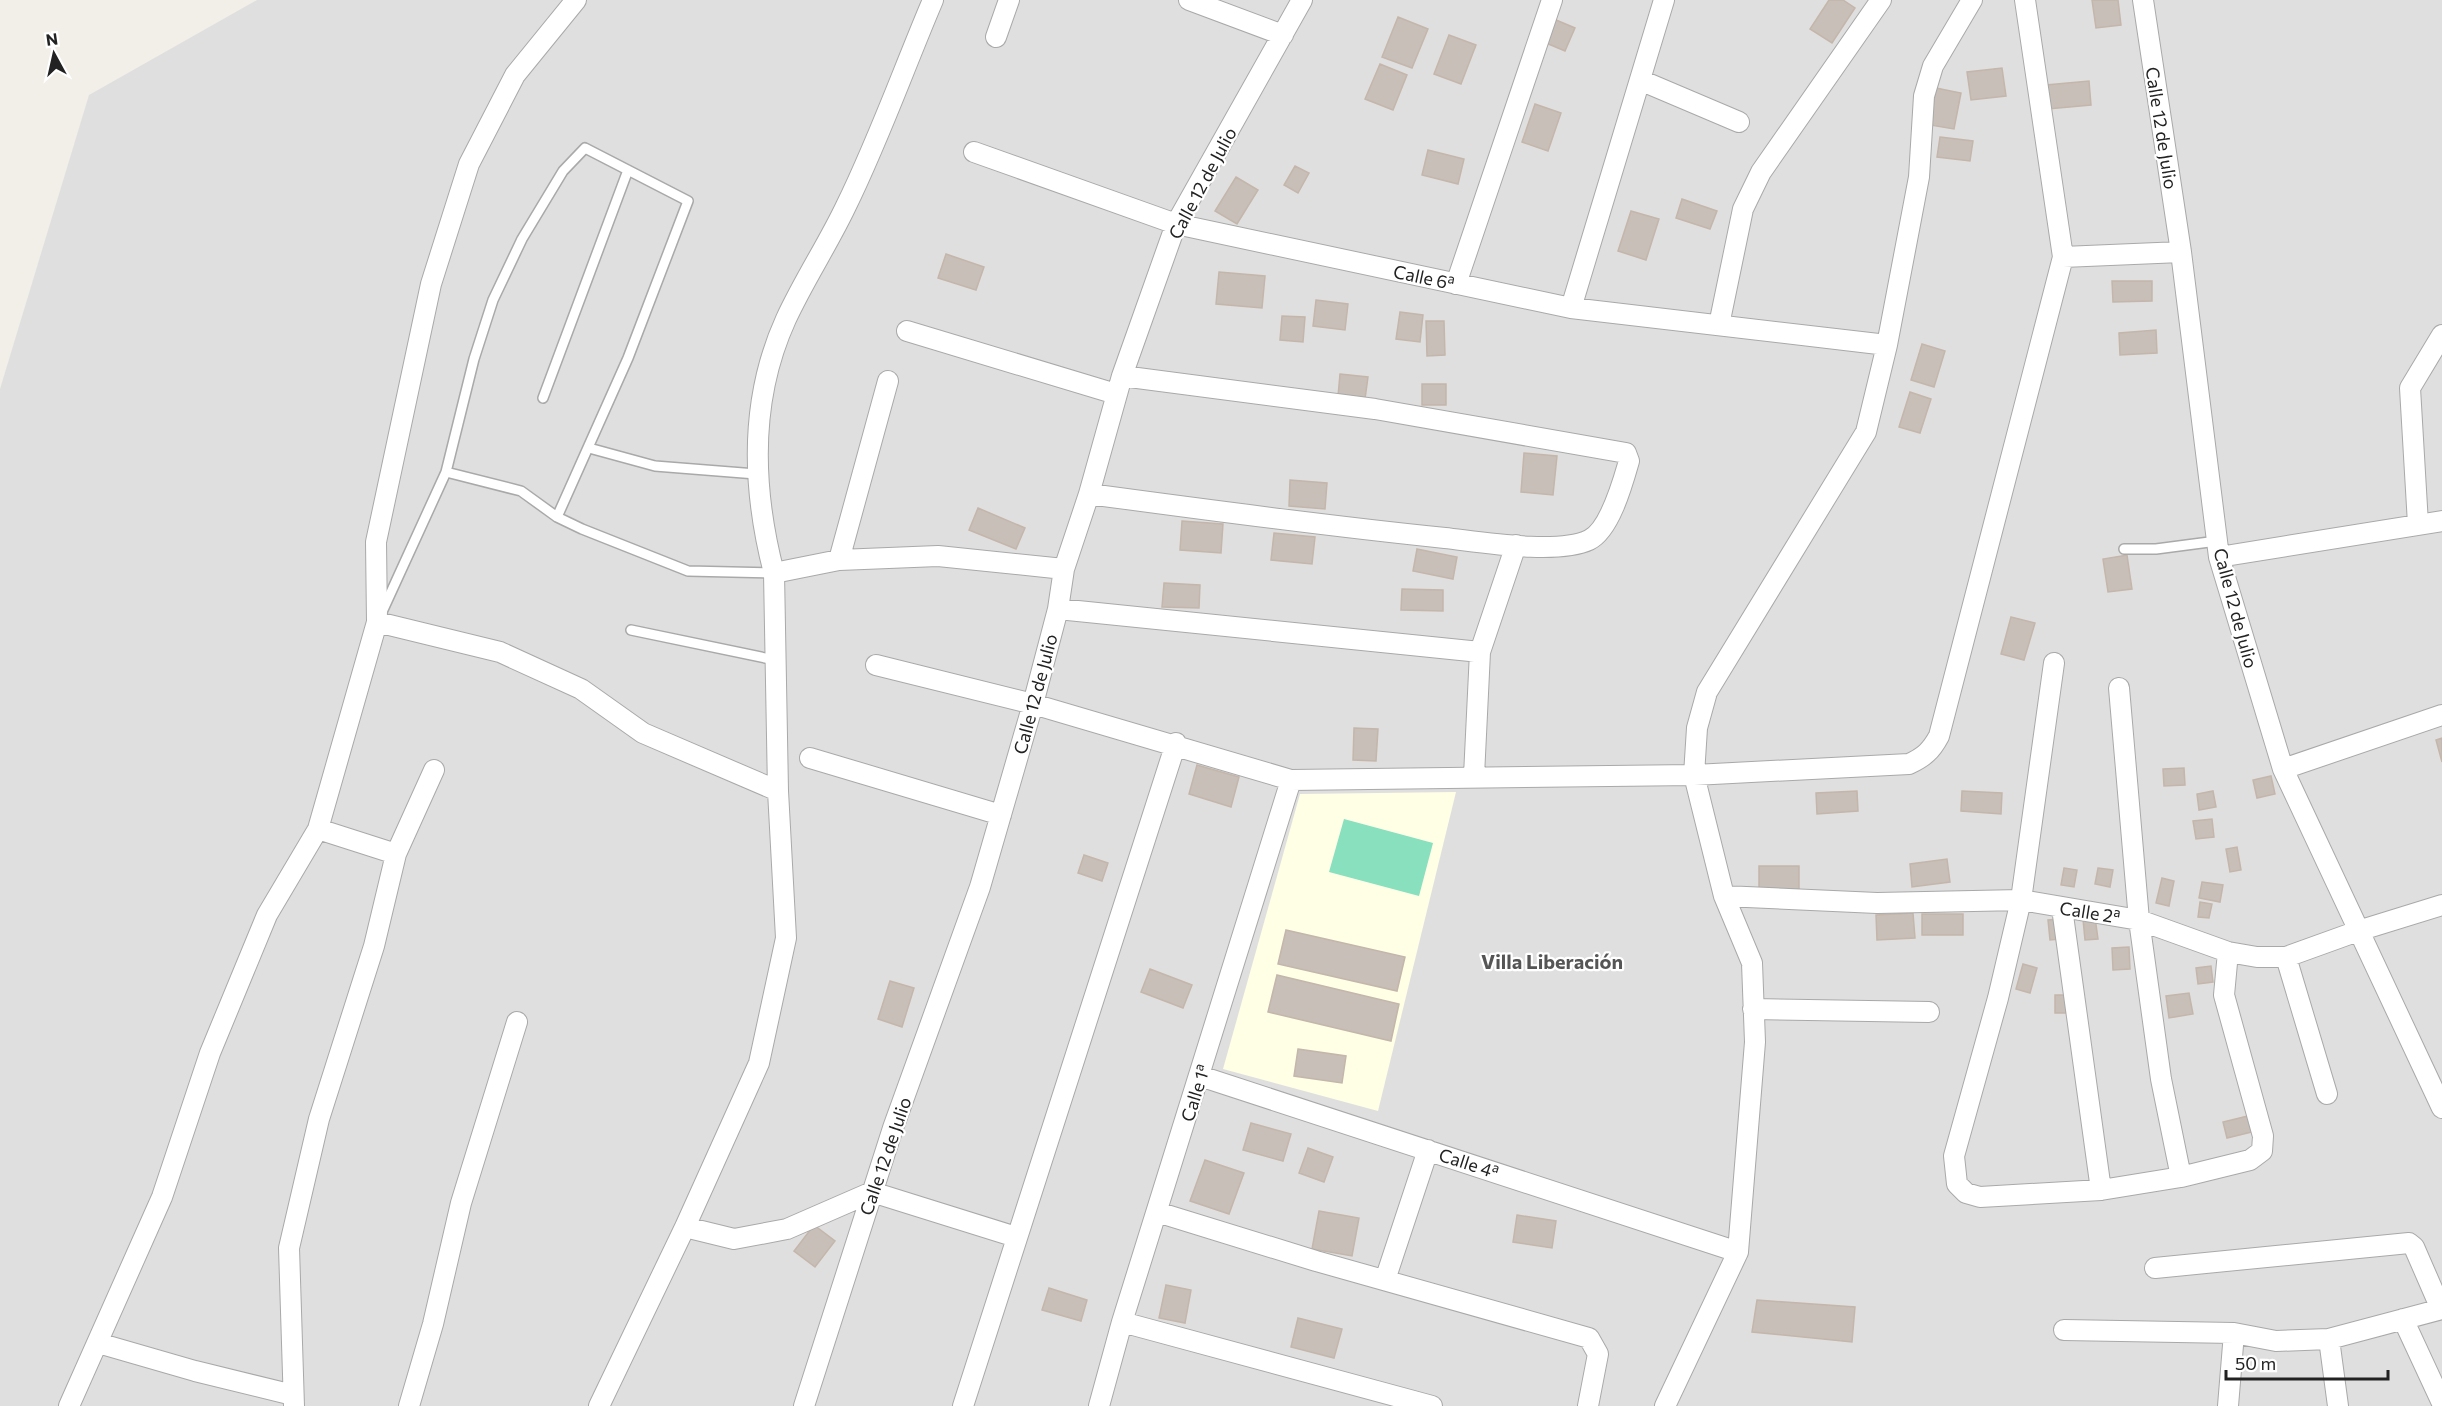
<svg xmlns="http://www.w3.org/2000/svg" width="2442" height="1406" viewBox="0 0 2442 1406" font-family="Commissioner,sans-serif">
  <rect width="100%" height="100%" fill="#f2efe9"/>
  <path fill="#e0dfdf" d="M257,0h2185v1406h-2442v-1017l89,-294z"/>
  <path fill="#ffffe5" d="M1456,792l-78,319 -155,-42 77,-275z"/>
  <path fill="#88e0be" d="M1344,819l89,24 -14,53 -90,-24z"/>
  <path fill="#c7bfb8" stroke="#c4b6ab" stroke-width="1.5" d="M1829,0h14l12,8 -23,35 -22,-14z
    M2092,0h26l3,25 -25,3z
    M1398,17l30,12 -16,39 -30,-11z
    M1549,17l26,11 -10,23 -26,-11z
    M1449,35l27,10 -15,39 -27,-10z
    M1380,64l27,11 -14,35 -28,-11z
    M2002,68l4,28 -35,4 -4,-28z
    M2089,81l2,24 -43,4 -2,-24z
    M1936,88l25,5 -7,36 -24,-4z
    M1535,104l26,9 -13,38 -26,-9z
    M1940,137l33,4 -3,20 -33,-4z
    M1428,150l36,9 -6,25 -36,-9z
    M1295,166l14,7 -11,20 -14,-8z
    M1236,177l22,13 -21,34 -22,-13z
    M1682,199l35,12 -7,18 -34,-11z
    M1631,211l28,8 -13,41 -28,-9z
    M946,254l38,13 -8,23 -38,-12z
    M1219,272l46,4 -3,32 -46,-4z
    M2112,281h40v20l-39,1z
    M1316,300l32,4 -3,26 -32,-4z
    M1400,312l23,3 -3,27 -24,-3z
    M1282,316l23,1 -2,25 -23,-2z
    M1426,321h18l1,34 -18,1z
    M2156,330l1,23 -37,2 -1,-22z
    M1922,344l23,7 -11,36 -23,-7z
    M1340,374l28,3 -3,22 -27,-3z
    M1422,384h24v21h-24z
    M1910,392l21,7 -11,34 -21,-6z
    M1524,453l33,3 -4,39 -32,-3z
    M1290,480l37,3 -2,26 -36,-3z
    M978,508l47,20 -9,21 -47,-19z
    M1182,521l41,3 -2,29 -41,-3z
    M1274,533l41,4 -3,27 -41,-4z
    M1417,549l40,8 -4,22 -40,-8z
    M2127,555l5,34 -24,3 -5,-33z
    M1164,583l36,2 -1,23 -37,-1z
    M1402,589l41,1v21l-42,-1z
    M2011,617l24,6 -11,37 -23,-6z
    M1354,728l24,1 -2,32 -23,-1z
    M2442,738v24l-6,-22z
    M1197,765l42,12 -8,30 -42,-13z
    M2184,768l1,17 -21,1 -1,-17z
    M2271,776l4,18 -18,4 -4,-18z
    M1857,791l1,20 -41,3 -1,-21z
    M1962,791l40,2 -1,21 -40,-3z
    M2213,791l3,16 -17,3 -2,-16z
    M2212,819l2,18 -18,2 -3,-18z
    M2237,847l4,23 -11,2 -4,-23z
    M1084,855l24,8 -6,18 -24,-8z
    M1947,859l3,23 -38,5 -2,-23z
    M1759,866h40v23h-40z
    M2064,868l13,2 -3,17 -13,-2z
    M2098,868l15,2 -3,17 -15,-3z
    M2162,878l12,3 -5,25 -13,-3z
    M2202,882l21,3 -3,17 -21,-4z
    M2200,902l12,2 -3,14 -11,-1z
    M1913,913l2,25 -38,2 -1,-25z
    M1922,914h41v21h-41z
    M2095,917l3,22 -13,1 -2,-21z
    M2059,919l1,20 -10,1 -2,-20z
    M1286,930l119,27 -8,34 -119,-27z
    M2129,947l1,22 -17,1 -1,-22z
    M2023,964l14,4 -7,25 -14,-4z
    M2211,966l2,16 -15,2 -2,-16z
    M1150,969l42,16 -9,23 -42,-16z
    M1277,975l122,29 -8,37 -123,-29z
    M890,981l24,7 -12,39 -24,-8z
    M2189,993l4,21 -24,4 -3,-22z
    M2055,995h12l1,18h-13z
    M1298,1049l48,7 -4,27 -48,-7z
    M2252,1115l4,16 -29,7 -4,-16z
    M1251,1123l40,11 -8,27 -40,-11z
    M1308,1148l25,9 -9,25 -25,-9z
    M1205,1160l39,13 -15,41 -39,-13z
    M1319,1211l40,7 -7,38 -40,-7z
    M1517,1215l39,6 -4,27 -39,-6z
    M814,1225l21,16 -20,26 -21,-16z
    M1166,1285l25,5 -6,33 -26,-5z
    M1049,1288l38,12 -6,21 -39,-11z
    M1757,1300l98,7 -3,35 -100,-10z
    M1298,1318l44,11 -8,29 -43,-11z"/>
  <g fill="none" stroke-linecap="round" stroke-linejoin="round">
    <defs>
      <path id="lane" d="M543,398l85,-228
        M589,448l66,18 101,8
        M446,472l75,19 36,26 25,12 106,42 86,2
        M2124,549h32l61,-8
        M382,612l64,-140 28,-113 19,-59 29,-61 41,-68 22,-23 103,53 -60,157 -71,159
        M631,630l144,30"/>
      <path id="street" d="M1189,0l94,35
        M2143,0l38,252 38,305 64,212 159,339
        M996,37l13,-37
        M1640,80l99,42
        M974,152l202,72 395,84 316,37
        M2063,257l118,-5
        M1456,284l96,-284
        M1571,308l93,-308
        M1719,325l24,-116 18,-37 120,-172
        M907,331l209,63
        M1089,494c118,16 237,32 356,44 36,4 112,17 144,2 21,-10 34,-58 40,-79l-3,-8 -251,-44 -253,-33
        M2418,524l-8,-136 32,-53
        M2219,557l223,-36
        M839,560l49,-179
        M774,573l65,-13 99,-4 126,13
        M1058,609l422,43
        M377,622l123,30 81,37 62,44 135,58
        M2054,663l-33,237 -23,98 -44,158 3,28 9,9 14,4 121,-7 80,-13 69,-17 12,-9 1,-15 -39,-141 4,-43
        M876,665l157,39 258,76 403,-5 215,-11c15,-7 22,-13 30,-28l124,-479 -38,-257
        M2119,688l20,232 22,159 20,98
        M810,758l191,57
        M2283,769l159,-54
        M1474,776l6,-124 36,-107
        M318,829l78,25
        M1724,896l153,7 144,-3 118,20 89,32 29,5h29l72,-26 84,-26
        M2062,908l39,282
        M2286,957l41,137
        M1753,1009l176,3
        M1200,1076l538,176
        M1157,1212l159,49 273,77 9,16 -10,52
        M685,1227l49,12 53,-10 85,-37 144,45
        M2155,1268l254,-25 5,4 27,62
        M1385,1280l43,-130
        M2403,1319l39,84
        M1122,1322l310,84
        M2064,1330l170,3 42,8 53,-2 113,-30
        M2329,1339l9,67
        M98,1343l97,28 98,24
        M69,1406l93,-209 48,-144 57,-138 51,-86 59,-207 -1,-80 55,-258 38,-120 46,-89 61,-75
        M294,1406l-5,-158 30,-129 55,-173 22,-92 38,-84
        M409,1406l24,-82 28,-121 56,-181
        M599,1406l86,-179 74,-164 27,-125 -8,-147 -4,-218c-22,-85 -25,-173 12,-254 18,-39 42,-75 60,-113 33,-67 58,-138 87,-206
        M804,1406l89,-278 87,-241 53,-183 25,-95 6,-40 25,-75 33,-118 54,-152 126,-224
        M963,1406l213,-663
        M1099,1406l23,-84 169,-542
        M1665,1406l73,-154 17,-210 -3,-79 -28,-67 -30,-121 3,-47 10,-36 159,-260 21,-87 32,-168 5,-81 9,-30 39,-66
        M2228,1406l6,-73"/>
    </defs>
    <use href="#lane" stroke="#a9a9a9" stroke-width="12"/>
    <use href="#street" stroke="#a9a9a9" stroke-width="22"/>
    <use href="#lane" stroke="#fff" stroke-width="9"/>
    <use href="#street" stroke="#fff" stroke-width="20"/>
  </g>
  <g text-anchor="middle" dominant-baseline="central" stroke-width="4.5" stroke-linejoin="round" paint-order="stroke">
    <g font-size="18" fill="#222" stroke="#fff">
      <text transform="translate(2162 128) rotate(81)">Calle 12 de Julio</text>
      <text transform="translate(1202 183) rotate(-62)">Calle 12 de Julio</text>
      <text transform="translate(1424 277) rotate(12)">Calle 6ª</text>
      <text transform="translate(2236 608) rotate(75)">Calle 12 de Julio</text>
      <text transform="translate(1035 694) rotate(-75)">Calle 12 de Julio</text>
      <text transform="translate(2090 912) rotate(9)">Calle 2ª</text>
      <text transform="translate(1195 1093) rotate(-73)">Calle 1ª</text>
      <text transform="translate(885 1156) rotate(-71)">Calle 12 de Julio</text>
      <text transform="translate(1469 1163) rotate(18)">Calle 4ª</text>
    </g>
    <g font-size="20" font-weight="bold" fill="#555" stroke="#fff">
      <text x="1552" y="961">Villa Liberación</text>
    </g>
  </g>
  <g transform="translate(54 54) rotate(352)" stroke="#ffffff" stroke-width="4.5" paint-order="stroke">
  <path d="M0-4.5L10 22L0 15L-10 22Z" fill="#222222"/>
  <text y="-9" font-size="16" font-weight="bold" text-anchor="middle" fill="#222222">N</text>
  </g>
  <path d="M2226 1370v9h162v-9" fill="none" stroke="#222222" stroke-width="3"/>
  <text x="2235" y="1370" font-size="18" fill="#222222" stroke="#ffffff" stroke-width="4.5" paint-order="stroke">50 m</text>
</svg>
